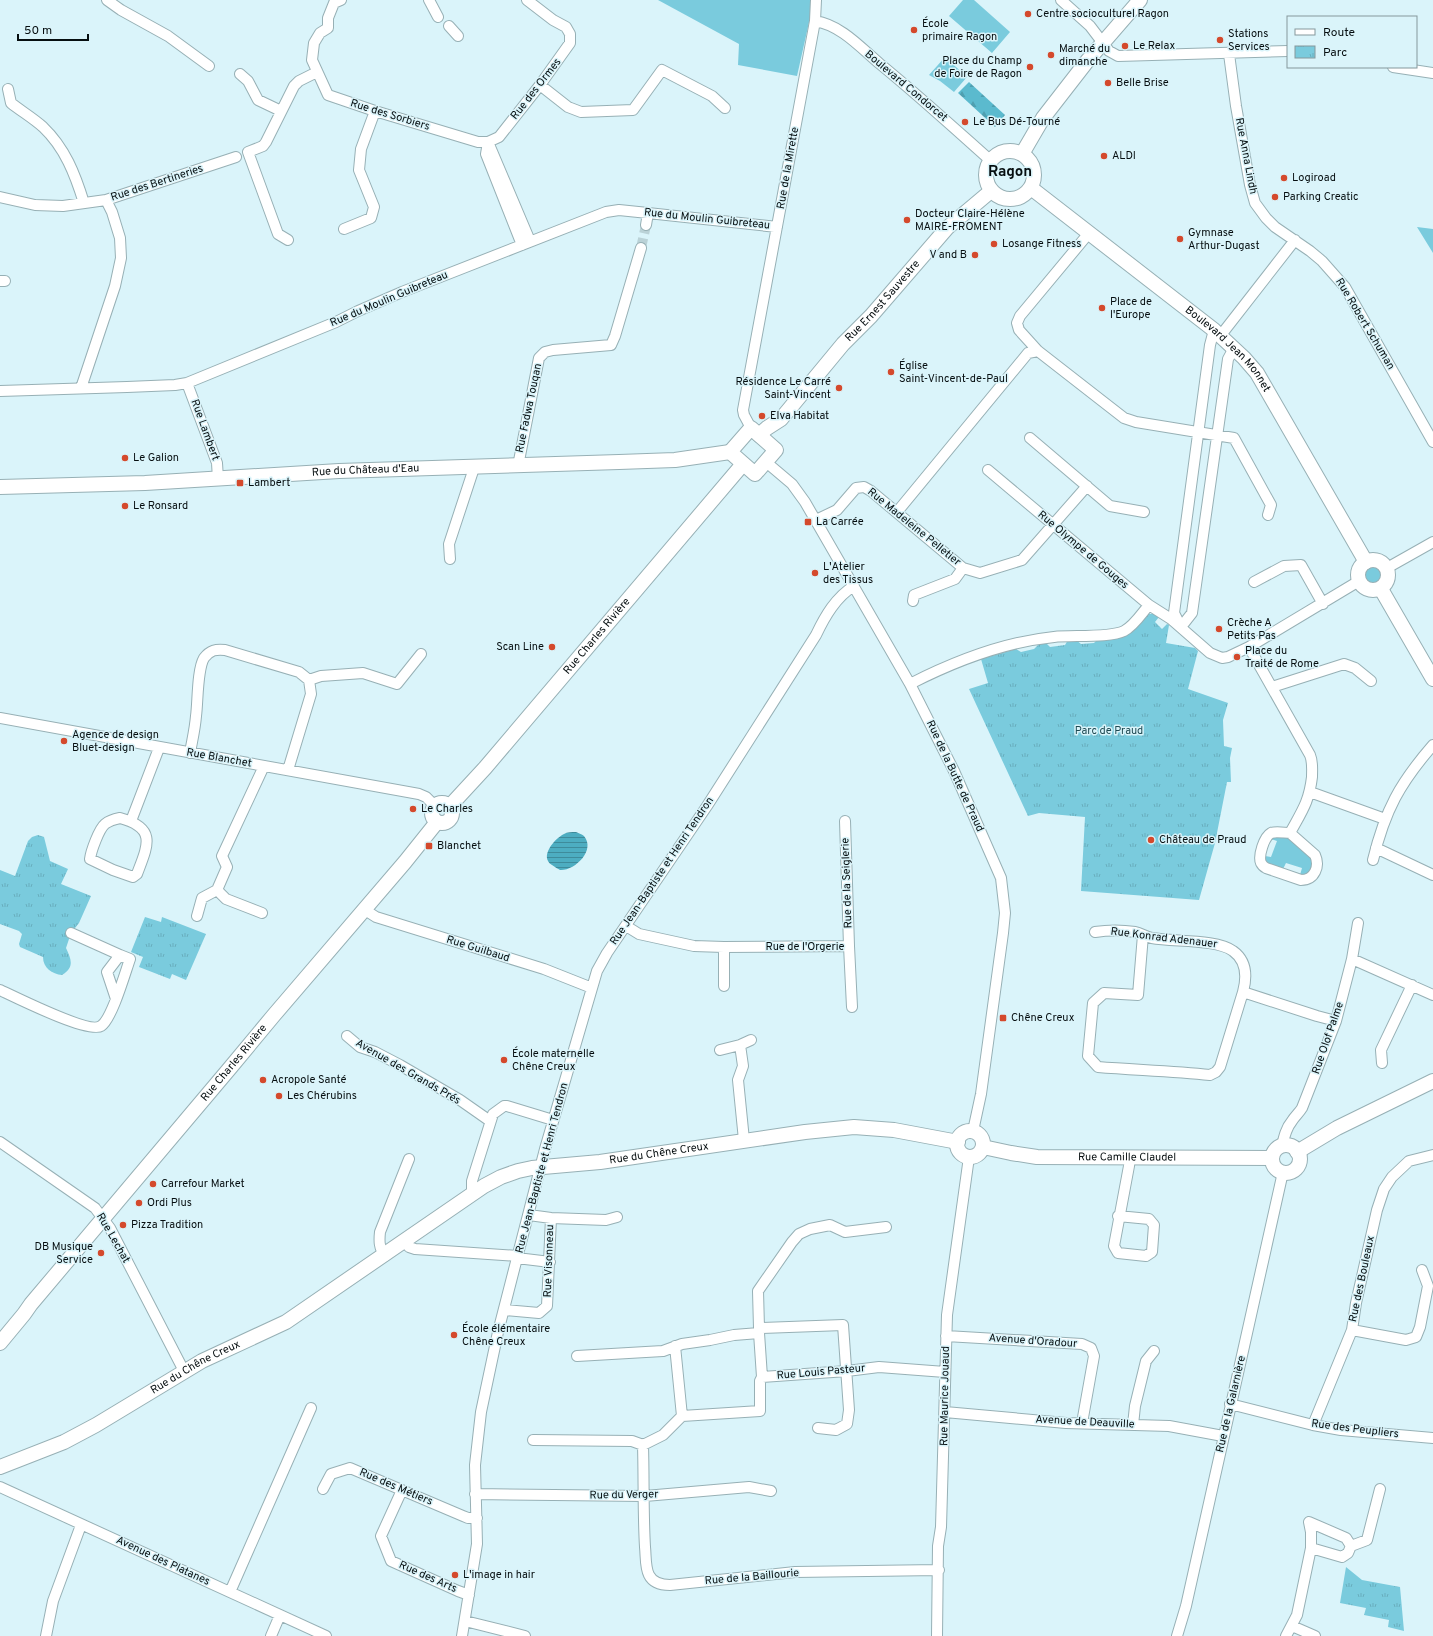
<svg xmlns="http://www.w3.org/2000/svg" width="1433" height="1636" viewBox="0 0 1433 1636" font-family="Overpass,sans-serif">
  <defs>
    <pattern id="forest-firs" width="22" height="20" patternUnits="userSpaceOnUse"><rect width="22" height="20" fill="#5bbace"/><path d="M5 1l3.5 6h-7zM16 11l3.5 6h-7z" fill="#4e9fb0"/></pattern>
    <pattern id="park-tufts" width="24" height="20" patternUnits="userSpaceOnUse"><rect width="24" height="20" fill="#7acbdd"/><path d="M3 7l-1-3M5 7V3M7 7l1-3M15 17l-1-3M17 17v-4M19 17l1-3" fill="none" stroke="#68adbd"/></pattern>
    <pattern id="water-rules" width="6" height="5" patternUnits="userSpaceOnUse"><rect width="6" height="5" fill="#4dadc1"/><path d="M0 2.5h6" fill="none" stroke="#3e8b9b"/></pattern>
  </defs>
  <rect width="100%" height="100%" fill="#daf4fa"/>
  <path fill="#7acbdd" d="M658,0h156l-17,76 -59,-11 1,-21z
    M963,0h11l36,32 -18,21 -43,-37z
    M945,57l22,20 -13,15 -14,-11 -11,-6z
    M1417,227l16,2v24z
    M1364 575a10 10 0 1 1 20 0a10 10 0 1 1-20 0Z
    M1274,836c3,0 7,-1 10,0 10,3 26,18 30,26l-6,13h-8l2,-7 -16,-5 -3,6c-8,-2 -18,-3 -18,-13l6,1 6,-16 -6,-2z"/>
  <path fill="url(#forest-firs)" d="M969,82l36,33 -10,12 -37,-34z"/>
  <path fill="url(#park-tufts)" d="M1147,614h6l6,3 -4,5 7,7 5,-5 2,1 -3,18 29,5 3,3 -10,38 40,14 -5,17 1,26 8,2 -2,10 1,24h-4l-12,61 -16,57 -118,-9 4,-74 -46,-4 -11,3 -59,-127 19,-6 -7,-24 35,-10 5,3 13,-3 5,-5 7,-1 4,4 15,-2 3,-5h8l5,4 13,-1 4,-4c29,-1 30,-5 49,-25z
    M38,835l6,2 6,24 18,8 -7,15 30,12 -12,27 -8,10 -5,15c5,11 9,19 -4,27 -10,-1 -19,-7 -19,-18l-23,-10 -1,-3 3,-10 -3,-3 -19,-7v-54l15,6 13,-35 4,-4z
    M145,917l16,5 1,-5 44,17 -20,46 -14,-6 -2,5 -31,-12 4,-10 -12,-5z
    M1346,1567l16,13 38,7 4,44 -16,-4 1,-7 -25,-5 2,-7 -26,-5z"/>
  <path fill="url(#water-rules)" d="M576,832c2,1 6,2 8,4 12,14 -9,35 -24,34 -2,-1 -5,-3 -8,-5 -13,-8 2,-26 12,-31 3,-2 8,-2 12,-2z"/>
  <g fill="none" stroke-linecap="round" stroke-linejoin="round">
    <path stroke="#bad2d7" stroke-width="10" stroke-dasharray="10 5" stroke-linecap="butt" d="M641,248l5,-23"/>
    <defs>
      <path id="street" d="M107,0l14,10 47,26 41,30
        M341,0l-7,3 -6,15v10l-8,5 -6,10 -2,17 16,35 47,16 103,31h10l11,-5 41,-52 30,-42v-9l-4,-7 -13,-7 -26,-20
        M429,0l9,17
        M1061,0l29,26 19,25 9,5 170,-5
        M815,21c26,4 46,27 65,43 38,31 74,64 111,97
        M449,26l9,10
        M1229,54l7,52 14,79 5,18 11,15 9,9 35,24 12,10 23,26 88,155
        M1393,67l40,6
        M240,74l8,7 10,19 23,11
        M540,85l28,22 13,5 52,-2 29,-40 50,26 13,12
        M8,89l3,14c10,8 22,15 32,24 22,21 32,47 41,76
        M488,142l-2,12 36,91
        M488,142l42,99
        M0,197l35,8 28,1 43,-6
        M646,225l2,-12
        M344,229l27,-11 3,-11 -15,-37 2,-21 14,-38
        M1089,233l-69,83 -3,7 2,7 19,21 86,67 12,4 98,16 37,67 -3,10
        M288,240l-10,-6 -30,-82 15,-6 3,-4 28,-56 5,-5 18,-9
        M0,281h5
        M1221,335l74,-95
        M187,383l30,80 1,16
        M81,388l34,-102 6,-28 -1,-20 -8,-26 -6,-12 130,-43
        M0,391l127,-4 48,-2 12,-2 149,-61 22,-11 44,-19 204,-80 13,-2 29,3 129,14
        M751,428l-7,-13 -1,-5 72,-389 1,-21
        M1030,438l80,68 34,6
        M766,462l26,22 13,18 105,182 44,87 47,107 4,35 -2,20 -22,161 -8,37
        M518,466l21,-108 6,-6 8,-2 58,-5 4,-9 26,-88
        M988,470l161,135 22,14 39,34 12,5 6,-1 21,-10 105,-63 6,-1
        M897,512l131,-159 10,-2
        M816,520l21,-10 19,-22 8,-1 7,4 92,77 17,5 42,-13 65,-74
        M450,559l-1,-15 25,-76
        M1387,568l46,-26
        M1254,582l30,-16 17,-1 22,39
        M913,601l1,-6 41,-16 8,-11
        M1179,623l-5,-10 36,-268 4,-15
        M1181,627l11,-14 36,-254 6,-11
        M1249,647l61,108c3,7 2,14 2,22 -3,25 -10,34 -22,56 -5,0 -14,-2 -19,0 -7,4 -13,23 -10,30 1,2 3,4 5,5l35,12c14,0 19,-14 14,-25l-25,-22
        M309,680l12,-4 42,-3 34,11 24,-30
        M910,684c45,-23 94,-42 144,-47 17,-2 56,1 70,-6 10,-5 18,-18 25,-26
        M1272,687l72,-23 11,4 16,13
        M0,718l419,76 7,3 9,9
        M190,753c2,-12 5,-24 6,-37 2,-14 1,-46 8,-58 6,-8 12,-9 21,-8l74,22 10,8 2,14 -23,76
        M1310,792l75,27
        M120,818c37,10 28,27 17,56l-4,3 -20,-7 -23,-11c1,-8 9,-30 15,-35 5,-4 10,-5 15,-6z
        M131,821l28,-73
        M845,821l4,125
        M1376,848l57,27
        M1373,860c12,-50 27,-77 60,-115
        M365,910l11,7 168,52 48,19
        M262,913l-36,-14 -9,-9 10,-23 -5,-11 42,-90
        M197,916l5,-18 15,-8
        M626,926l13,8 55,12 30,1 125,-1 3,61
        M1095,932c13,-2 27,-2 40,0 6,1 11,5 17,6 21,4 65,1 81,13 14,10 14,26 10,41l74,24 19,5
        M71,933l49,22
        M1143,935l-5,60 -34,-2 -11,10 -5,53 10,11c37,3 75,4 112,8l6,-3 4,-5 23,-75
        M1352,959l81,36
        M724,986v-39
        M0,990c15,7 89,44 101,36 11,-7 24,-53 29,-67l-10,-4 -13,17 9,27
        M347,1036l13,11 15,5 25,13 60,35 30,21
        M740,1045l3,21 -5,14 6,60
        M720,1050l20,-5 11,-5
        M1382,1063l-1,-13 31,-65
        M0,1142l95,66 15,20 74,143
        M1282,1146c2,-9 4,-18 10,-25 3,-5 7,-8 10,-13l34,-87 16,-62 6,-36
        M472,1194v-13l21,-67 11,-8h3l46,14
        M529,1215l22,3 55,2 11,-3
        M1118,1216l31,3 5,6 -2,27 -6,4 -28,-3 -4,-7 15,-80 1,-8
        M404,1241l5,6 6,2 103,7
        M385,1256c-6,-8 -6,-15 -5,-24l29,-73
        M517,1258l33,4
        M504,1310l35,3 8,-7 4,-88
        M759,1328l-1,-37 34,-49 7,-8 11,-5 20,-4 15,7 41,-5
        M1352,1330l54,10 10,-3 4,-10 8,-41 -6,-16
        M759,1333l3,44
        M946,1336l136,8 9,4 3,8 -12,67
        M675,1346l7,70
        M577,1356l86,-5 19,-7 28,-4 24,-5 25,-2v-5l84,-3 6,85 -2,14 -11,6 -18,-2
        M1230,1404l83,21 28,5 92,8
        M945,1412l121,11 103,3 54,10
        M1133,1425l2,-19 11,-45 8,-10
        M1313,1425l39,-95 4,-27 21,-93 7,-21 8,-12 17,-16 24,-6
        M533,1440l99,1 11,4 20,-10 19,-19 78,-5v-30l2,-4 85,-6 32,-4 66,5
        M643,1445c1,34 0,68 2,102 1,9 0,20 4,28 4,8 13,10 21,10l125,-13 144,-2
        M0,1487l326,149
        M323,1489l8,-15 19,-6 113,48 5,2h9
        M402,1490l-21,46 10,25 67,30 11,4
        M475,1494l170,2 104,-9 22,4
        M1311,1548v-16l-2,-10 37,16 5,8
        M230,1592l81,-184
        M465,1621l60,15
        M1292,1626l23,10
        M46,1636l7,-35 28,-76
        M271,1636l9,-21
        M462,1636l15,-92 -2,-79 6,-53 17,-80 47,-183 52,-178 10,-18 100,-147 109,-171c9,-19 20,-38 38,-49
        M937,1636l1,-90 3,-19 6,-212 22,-158
        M1177,1636l9,-30 97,-434
        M1286,1636l11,-21 14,-67 31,9 6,-4 3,-7 16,-6 13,-51"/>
      <g id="secondary">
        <circle cx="1010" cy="175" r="24"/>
        <path d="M1022,154l21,-36 45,-58 52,-60"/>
        <path id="s1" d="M1031,188l183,142 30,28 13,15 109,189"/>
        <path d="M751,428l25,22 -21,24 -25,-22z"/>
        <path id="s2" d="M759,435l8,-7 14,-9 62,-75 28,-28 76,-88 44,-37"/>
        <path id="s3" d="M0,487l145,-4 194,-12 280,-9 56,-2 55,-8"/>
        <circle cx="1373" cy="575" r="15"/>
        <path d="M1381,589l52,90"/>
        <circle cx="442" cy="813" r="10"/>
        <path id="s4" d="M449,807l36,-39 258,-304"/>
        <circle cx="970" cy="1144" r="13"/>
        <circle cx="1286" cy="1159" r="14"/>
        <path id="s5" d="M983,1147l28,6 26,4 235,1"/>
        <path d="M1297,1152l40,-24 96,-47"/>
        <path id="s6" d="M0,1343l24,-29 7,-10 199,-236 44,-53 131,-153 32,-40"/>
        <path id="s7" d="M0,1467l64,-25 32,-17 106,-64 84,-39 198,-136 17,-9 17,-6 14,-3 68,-6 205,-30 49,-5 40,3 64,12"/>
      </g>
    </defs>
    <use href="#street" stroke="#97b0b5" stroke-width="12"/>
    <use href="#secondary" stroke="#97b0b5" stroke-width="16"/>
    <use href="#street" stroke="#fff" stroke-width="10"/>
    <use href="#secondary" stroke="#fff" stroke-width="14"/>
  </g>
  <g fill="#d4492c" stroke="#daf4fa" stroke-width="1.5">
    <circle cx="1028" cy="14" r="4"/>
    <circle cx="914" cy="30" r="4"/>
    <circle cx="1220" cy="40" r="4"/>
    <circle cx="1125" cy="46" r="4"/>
    <circle cx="1051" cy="55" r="4"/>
    <circle cx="1030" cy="67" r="4"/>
    <circle cx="1108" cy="83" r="4"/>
    <circle cx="965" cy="122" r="4"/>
    <circle cx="1104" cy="156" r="4"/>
    <circle cx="1284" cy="178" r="4"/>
    <circle cx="1275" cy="197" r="4"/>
    <circle cx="907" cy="220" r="4"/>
    <circle cx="1180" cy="239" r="4"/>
    <circle cx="994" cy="244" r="4"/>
    <circle cx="975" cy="255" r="4"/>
    <circle cx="1102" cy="308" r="4"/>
    <circle cx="891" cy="372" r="4"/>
    <circle cx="839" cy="388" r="4"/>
    <circle cx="762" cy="416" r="4"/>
    <circle cx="125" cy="458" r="4"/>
    <rect x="236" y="479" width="8" height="8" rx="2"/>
    <circle cx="125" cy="506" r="4"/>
    <rect x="804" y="518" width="8" height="8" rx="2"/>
    <circle cx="815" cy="573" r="4"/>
    <circle cx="1219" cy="629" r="4"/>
    <circle cx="552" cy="647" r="4"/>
    <circle cx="1237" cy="657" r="4"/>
    <circle cx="64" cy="741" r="4"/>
    <circle cx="413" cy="809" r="4"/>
    <circle cx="1151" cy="840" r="4"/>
    <rect x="425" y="842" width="8" height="8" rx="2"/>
    <rect x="999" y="1014" width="8" height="8" rx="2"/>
    <circle cx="504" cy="1060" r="4"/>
    <circle cx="263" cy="1080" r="4"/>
    <circle cx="279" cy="1096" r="4"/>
    <circle cx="153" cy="1184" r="4"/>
    <circle cx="139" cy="1203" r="4"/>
    <circle cx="123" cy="1225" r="4"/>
    <circle cx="101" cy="1253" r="4"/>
    <circle cx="454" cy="1335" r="4"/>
    <circle cx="455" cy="1575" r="4"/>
  </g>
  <g text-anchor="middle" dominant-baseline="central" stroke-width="3" stroke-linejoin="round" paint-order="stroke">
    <g font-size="11" fill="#060e10" stroke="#daf4fa" text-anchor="start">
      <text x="1036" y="14">Centre socioculturel Ragon</text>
      <text x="922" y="24">École<tspan x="922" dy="13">primaire Ragon</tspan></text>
      <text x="1228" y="34">Stations<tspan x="1228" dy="13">Services</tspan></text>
      <text x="1133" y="46">Le Relax</text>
      <text x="1059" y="49">Marché du<tspan x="1059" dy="13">dimanche</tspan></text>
      <text x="1022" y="61" text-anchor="end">Place du Champ<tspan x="1022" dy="13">de Foire de Ragon</tspan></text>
      <text x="1116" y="83">Belle Brise</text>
      <text x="973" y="122">Le Bus Dé-Tourné</text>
      <text x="1112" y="156">ALDI</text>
      <text x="1292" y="178">Logiroad</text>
      <text x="1283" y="197">Parking Creatic</text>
      <text x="915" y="214">Docteur Claire-Hélène<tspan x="915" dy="13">MAIRE-FROMENT</tspan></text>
      <text x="1188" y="233">Gymnase<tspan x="1188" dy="13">Arthur-Dugast</tspan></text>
      <text x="1002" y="244">Losange Fitness</text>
      <text x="967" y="255" text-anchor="end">V and B</text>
      <text x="1110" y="302">Place de<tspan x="1110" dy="13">l'Europe</tspan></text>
      <text x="899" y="366">Église<tspan x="899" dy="13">Saint-Vincent-de-Paul</tspan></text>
      <text x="831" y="382" text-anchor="end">Résidence Le Carré<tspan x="831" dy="13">Saint-Vincent</tspan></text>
      <text x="770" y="416">Elva Habitat</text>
      <text x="133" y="458">Le Galion</text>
      <text x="248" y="483">Lambert</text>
      <text x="133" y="506">Le Ronsard</text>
      <text x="816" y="522">La Carrée</text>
      <text x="823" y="567">L'Atelier<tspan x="823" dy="13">des Tissus</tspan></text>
      <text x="1227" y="623">Crèche A<tspan x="1227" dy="13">Petits Pas</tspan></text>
      <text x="544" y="647" text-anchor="end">Scan Line</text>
      <text x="1245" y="651">Place du<tspan x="1245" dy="13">Traité de Rome</tspan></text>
      <text x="72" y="735">Agence de design<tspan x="72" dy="13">Bluet-design</tspan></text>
      <text x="421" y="809">Le Charles</text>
      <text x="1159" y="840">Château de Praud</text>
      <text x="437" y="846">Blanchet</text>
      <text x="1011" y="1018">Chêne Creux</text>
      <text x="512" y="1054">École maternelle<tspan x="512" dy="13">Chêne Creux</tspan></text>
      <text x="271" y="1080">Acropole Santé</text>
      <text x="287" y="1096">Les Chérubins</text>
      <text x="161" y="1184">Carrefour Market</text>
      <text x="147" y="1203">Ordi Plus</text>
      <text x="131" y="1225">Pizza Tradition</text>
      <text x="93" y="1247" text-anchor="end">DB Musique<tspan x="93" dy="13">Service</tspan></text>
      <text x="462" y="1329">École élémentaire<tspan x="462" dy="13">Chêne Creux</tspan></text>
      <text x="463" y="1575">L'image in hair</text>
    </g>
    <g font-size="11" fill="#060e10" stroke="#daf4fa">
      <text transform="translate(906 86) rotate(40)">Boulevard Condorcet</text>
      <text transform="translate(536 89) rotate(-52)">Rue des Ormes</text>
      <text transform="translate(390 115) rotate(17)">Rue des Sorbiers</text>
      <text transform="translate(1246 156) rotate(79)">Rue Anna Lindh</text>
      <text transform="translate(788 168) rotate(-80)">Rue de la Mirette</text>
      <text transform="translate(157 183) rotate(-18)">Rue des Bertineries</text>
      <text transform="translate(707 219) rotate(6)">Rue du Moulin Guibreteau</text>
      <text transform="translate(389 299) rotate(-23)">Rue du Moulin Guibreteau</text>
      <text stroke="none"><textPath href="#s2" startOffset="183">Rue Ernest Sauvestre</textPath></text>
      <text transform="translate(1365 324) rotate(59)">Rue Robert Schuman</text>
      <text stroke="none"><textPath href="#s1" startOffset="255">Boulevard Jean Monnet</textPath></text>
      <text transform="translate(529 408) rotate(-78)">Rue Fadwa Touqan</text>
      <text transform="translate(205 430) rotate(70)">Rue Lambert</text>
      <text stroke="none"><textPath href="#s3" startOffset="366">Rue du Château d'Eau</textPath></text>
      <text transform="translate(914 527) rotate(39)">Rue Madeleine Pelletier</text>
      <text transform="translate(1083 550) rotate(40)">Rue Olympe de Gouges</text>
      <text stroke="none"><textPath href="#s4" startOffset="226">Rue Charles Rivière</textPath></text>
      <text transform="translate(219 758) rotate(10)">Rue Blanchet</text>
      <text transform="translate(955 776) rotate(65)">Rue de la Butte de Praud</text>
      <text transform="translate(662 871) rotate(-56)">Rue Jean-Baptiste et Henri Tendron</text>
      <text transform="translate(847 883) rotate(-92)">Rue de la Seiglerie</text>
      <text transform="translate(1164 938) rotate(7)">Rue Konrad Adenauer</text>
      <text x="805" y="947">Rue de l'Orgerie</text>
      <text transform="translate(478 949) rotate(17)">Rue Guilbaud</text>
      <text transform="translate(1328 1038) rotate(-71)">Rue Olof Palme</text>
      <text stroke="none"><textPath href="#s6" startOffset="365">Rue Charles Rivière</textPath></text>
      <text transform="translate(408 1072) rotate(30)">Avenue des Grands Prés</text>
      <text stroke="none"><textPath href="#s7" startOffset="741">Rue du Chêne Creux</textPath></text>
      <text stroke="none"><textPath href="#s5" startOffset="145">Rue Camille Claudel</textPath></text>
      <text transform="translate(542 1168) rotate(-75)">Rue Jean-Baptiste et Henri Tendron</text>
      <text transform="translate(113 1238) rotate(60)">Rue Lechat</text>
      <text transform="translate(549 1261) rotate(-88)">Rue Visonneau</text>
      <text transform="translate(1362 1279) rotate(-78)">Rue des Bouleaux</text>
      <text transform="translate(1033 1341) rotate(4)">Avenue d'Oradour</text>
      <text stroke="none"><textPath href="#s7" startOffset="220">Rue du Chêne Creux</textPath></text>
      <text transform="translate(821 1372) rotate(-5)">Rue Louis Pasteur</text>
      <text transform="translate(945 1396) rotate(-89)">Rue Maurice Jouaud</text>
      <text transform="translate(1231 1404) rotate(-77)">Rue de la Galarnière</text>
      <text transform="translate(1085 1422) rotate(3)">Avenue de Deauville</text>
      <text transform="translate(1355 1429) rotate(7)">Rue des Peupliers</text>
      <text transform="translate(396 1487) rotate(23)">Rue des Métiers</text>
      <text transform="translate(624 1495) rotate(-1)">Rue du Verger</text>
      <text transform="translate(163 1561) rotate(25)">Avenue des Platanes</text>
      <text transform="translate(428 1577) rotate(24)">Rue des Arts</text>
      <text transform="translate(752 1577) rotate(-5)">Rue de la Baillourie</text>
    </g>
    <g font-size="11" fill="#1e4952" stroke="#daf4fa">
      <text x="1109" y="731">Parc de Praud</text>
    </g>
    <g font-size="15" font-weight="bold" fill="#060e10" stroke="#daf4fa">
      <text x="1010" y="172">Ragon</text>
    </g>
  </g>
  <rect x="1287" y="16" width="130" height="52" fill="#daf4fa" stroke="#85989c"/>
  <rect x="1295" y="29" width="20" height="6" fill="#ffffff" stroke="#85989c"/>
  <text x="1323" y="36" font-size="12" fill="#060e10">Route</text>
  <rect x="1295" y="46" width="20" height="12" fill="url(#park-tufts)" stroke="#85989c"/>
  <text x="1323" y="56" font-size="12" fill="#060e10">Parc</text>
  <path d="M18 34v6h70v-6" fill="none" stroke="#060e10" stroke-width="2"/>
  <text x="24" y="34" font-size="12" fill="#060e10" stroke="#daf4fa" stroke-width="3" paint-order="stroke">50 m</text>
</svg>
